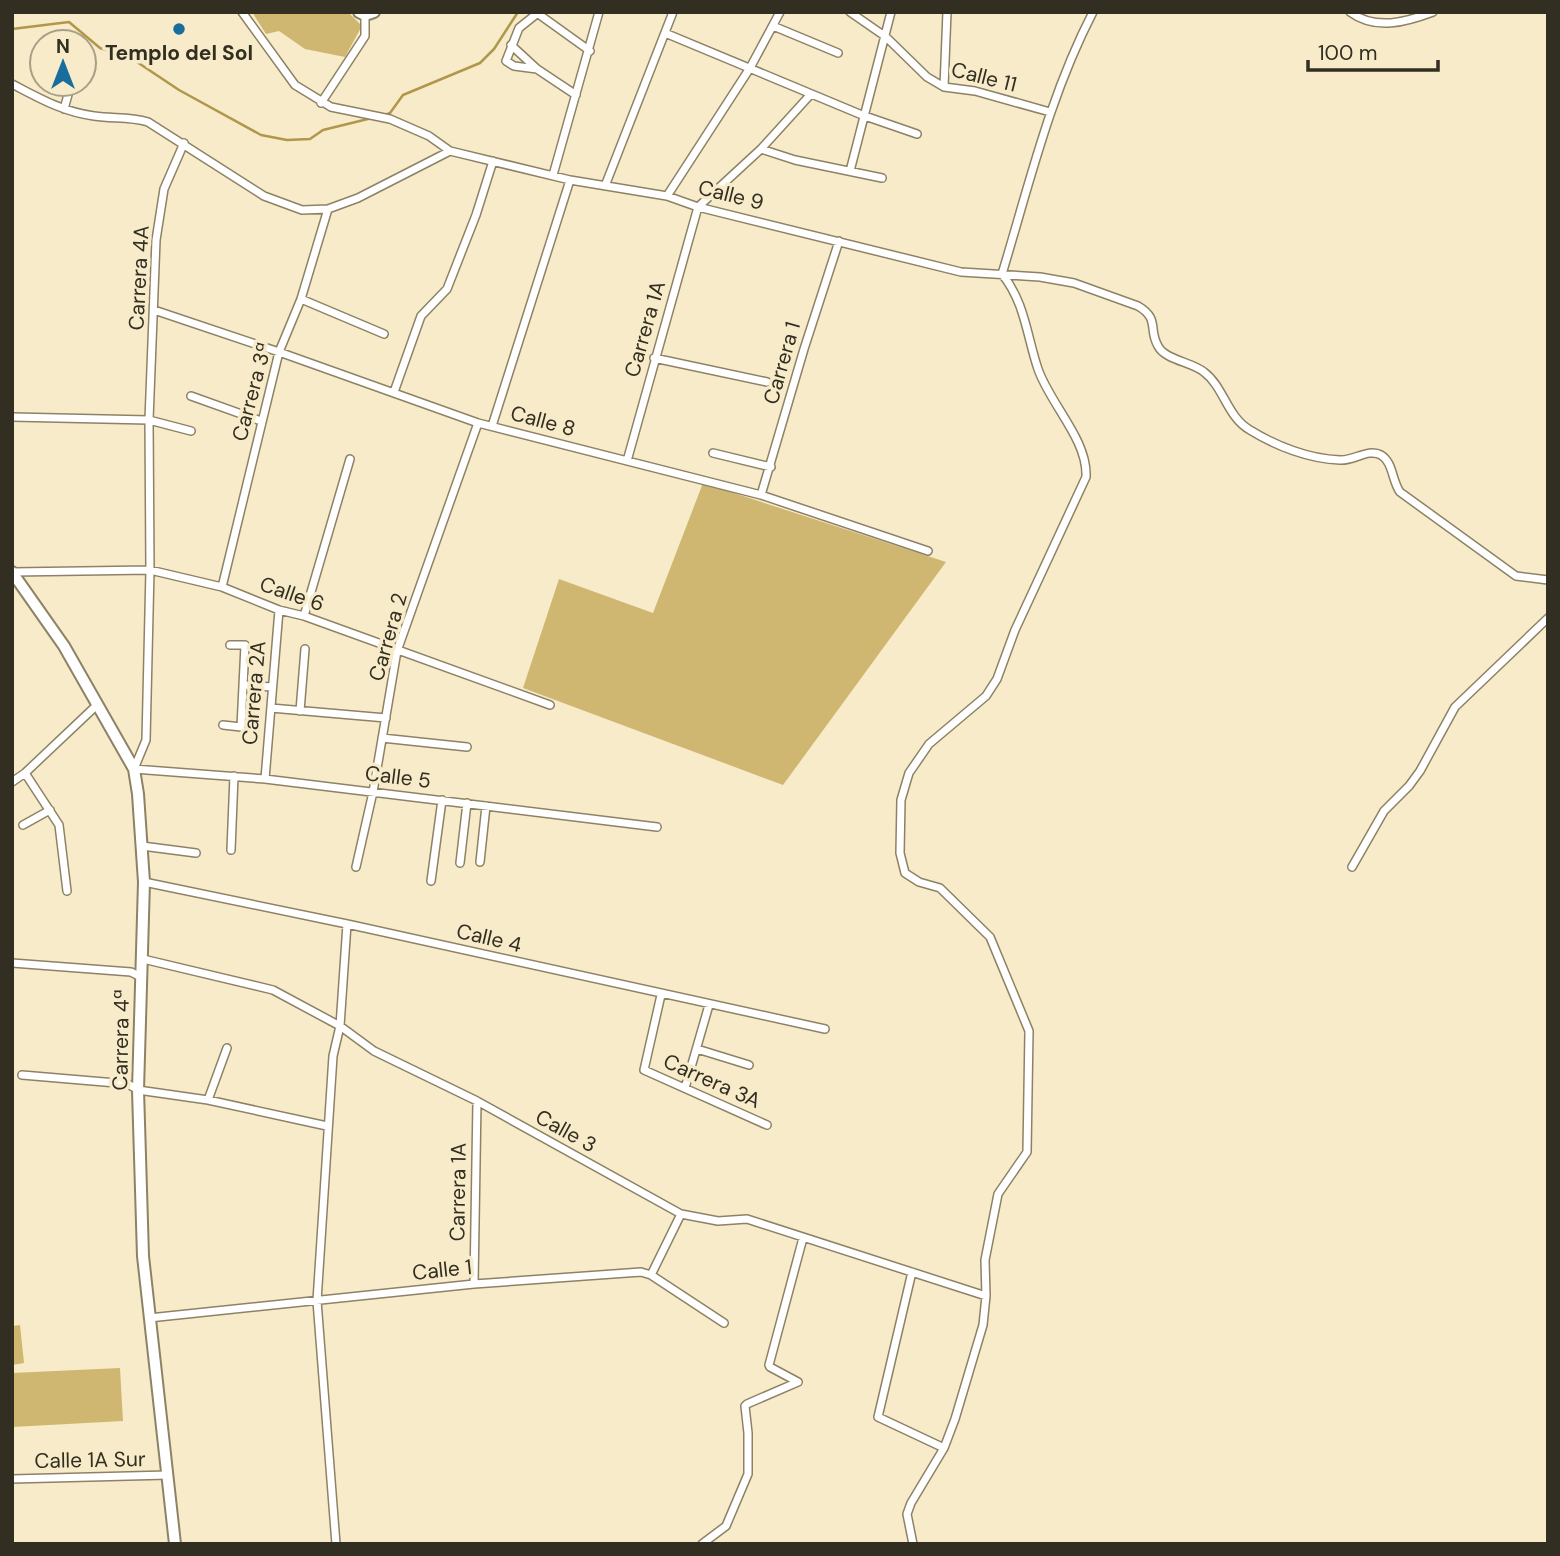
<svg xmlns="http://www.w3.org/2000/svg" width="1560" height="1556" viewBox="0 0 1560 1556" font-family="'DM Sans',sans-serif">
  <rect width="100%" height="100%" fill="#f7ebca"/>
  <path fill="#d0b771" d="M252,12h96l14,14 -17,31 -40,-8 -26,-18 -13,3z
    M703,483l243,79 -163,223 -260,-97 36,-109 94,34z
    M20,1325l4,38 -12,2v-39z
    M120,1368l3,53 -111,6v-54z"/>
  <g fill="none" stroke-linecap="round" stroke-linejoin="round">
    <path stroke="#b1974c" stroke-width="2.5" d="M12,29l57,-7 31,26 31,10 48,32 82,45 26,5 23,-1 13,-9 49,-12
      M385,115l5,-2 13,-18 77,-32 14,-14 24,-37"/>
    <defs>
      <path id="street" d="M242,12l53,73 36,22 59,12 39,17 21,15 120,29 97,16 31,11 263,65 79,5 34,6 64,23c22,13 10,23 20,40 7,14 34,16 46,26 20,15 23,45 46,58 26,16 59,29 90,30 14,1 28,-12 41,-5 12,7 11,26 19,37l116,84 32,4
        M850,12l36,25 41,40 17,10 31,4 75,21
        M1350,12c26,19 56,10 83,0
        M537,13l53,38
        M773,26l65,27
        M665,33l197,82 55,19
        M511,45l26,24 39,26
        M537,69l-23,-3 -8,-5 13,-33 20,-16
        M12,84c27,14 51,28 82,32 19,3 35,0 54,6l116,74 38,14 26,-1 30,-11 92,-47
        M944,87l3,-75
        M321,103l44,-67v-21
        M64,109l7,-25
        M184,143l-20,46 -8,51 -7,180 1,150 -4,170 -12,29 131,10 392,48
        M761,149l34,11 87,18
        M850,171l41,-159
        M553,175l46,-163
        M605,186l68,-174
        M667,196l83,-128 30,-56
        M698,207l63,-58 50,-55
        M1002,274c27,-89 48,-179 91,-262
        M301,299l83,35
        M154,310l125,42 199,71 283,72 167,56
        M654,358l113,24
        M394,392l27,-76 26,-27 29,-74 17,-54
        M191,396l70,25
        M12,417l137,3 42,11
        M492,426l78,-246
        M713,453l58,14
        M627,461l71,-254
        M761,495l43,-146 35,-108
        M13,572l137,-2 72,17 57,23 25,6 246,89
        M222,587l57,-235 22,-53 27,-90
        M304,616l46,-157
        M244,685l28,2
        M271,708l115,10
        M300,711l5,-62
        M223,725l18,2 4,-82h-15
        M382,738l85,9
        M25,773l34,52 8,66
        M265,779l14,-169
        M12,782l13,-9 73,-69
        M23,825l27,-15
        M142,846l54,7
        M231,850l3,-74
        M480,862l6,-56
        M460,863l7,-60
        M356,867l17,-75 24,-141 81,-228
        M1352,867l32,-56 25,-25 11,-15 35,-64 93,-89
        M431,881l11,-81
        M144,882l203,42 478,105
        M143,959l130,31 67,36 34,25 103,50 204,113 37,7 29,-2 239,77
        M12,963l119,9 10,5
        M661,995l-17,75 123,55
        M697,1049l52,16
        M22,1075l106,9 10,6 70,10 119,26
        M685,1088l24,-83
        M208,1100l19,-52
        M912,1272l-34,145 66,31
        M651,1275l30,-61
        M474,1284l3,-183
        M149,1318l325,-34 167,-12 10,3 73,48
        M12,1479l156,-4
        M336,1544l-19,-243 16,-245 7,-30 7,-102
        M702,1544l24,-18 22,-52v-41l-3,-27 2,-2 51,-22 -28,-15 -1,-2 34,-127
        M913,1544l-6,-30 4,-11 33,-55 11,-29 28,-94 3,-29 -1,-36 13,-66 29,-42 2,-121 -39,-94 -50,-49 -21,-6 -14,-9 -5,-20 1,-53 8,-27 20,-29 57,-48 11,-17 18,-49 71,-153c2,-37 -36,-73 -48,-108 -11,-32 -13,-67 -36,-95"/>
      <path id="secondary" d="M359,12l6,3 9,-3
        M12,572l52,74 70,123 4,25 6,88 -6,208 5,166 32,288"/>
    </defs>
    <use href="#street" stroke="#8d8265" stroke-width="10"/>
    <use href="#secondary" stroke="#8d8265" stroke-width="14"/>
    <use href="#street" stroke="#fff" stroke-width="7"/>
    <use href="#secondary" stroke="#fff" stroke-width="10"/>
  </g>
  <circle fill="#186d9d" stroke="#f7ebca" stroke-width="2.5" cx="179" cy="29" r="7"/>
  <g text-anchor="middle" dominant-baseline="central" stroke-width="7" stroke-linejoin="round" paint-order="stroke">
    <g font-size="21" font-weight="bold" fill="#322e21" stroke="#f7ebca">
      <text x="179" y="53">Templo del Sol</text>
    </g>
    <g font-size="21" fill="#322e21" stroke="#f7ebca">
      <text transform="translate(984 77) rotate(14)">Calle 11</text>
      <text transform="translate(731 195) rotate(14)">Calle 9</text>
      <text transform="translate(139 278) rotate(-87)">Carrera 4A</text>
      <text transform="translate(645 329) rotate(-74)">Carrera 1A</text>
      <text transform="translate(782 363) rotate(-74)">Carrera 1</text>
      <text transform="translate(252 392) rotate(-75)">Carrera 3ª</text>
      <text transform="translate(543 421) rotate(15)">Calle 8</text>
      <text transform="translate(292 594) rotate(19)">Calle 6</text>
      <text transform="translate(388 637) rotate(-74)">Carrera 2</text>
      <text transform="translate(254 693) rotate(-85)">Carrera 2A</text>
      <text transform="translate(398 777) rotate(7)">Calle 5</text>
      <text transform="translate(489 938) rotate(13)">Calle 4</text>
      <text transform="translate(121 1040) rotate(-89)">Carrera 4ª</text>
      <text transform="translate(712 1081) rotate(24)">Carrera 3A</text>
      <text transform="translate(566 1131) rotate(29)">Calle 3</text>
      <text transform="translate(458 1192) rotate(-89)">Carrera 1A</text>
      <text transform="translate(442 1270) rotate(-6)">Calle 1</text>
      <text transform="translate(90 1460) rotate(-1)">Calle 1A Sur</text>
    </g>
  </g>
  <rect width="1560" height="1556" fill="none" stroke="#322e21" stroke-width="28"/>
  <g transform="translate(63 63)"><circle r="33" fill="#f7ebca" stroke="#a89f86" stroke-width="2"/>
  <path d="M0-5L12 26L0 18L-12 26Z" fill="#186d9d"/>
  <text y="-10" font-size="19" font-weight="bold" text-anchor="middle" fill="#322e21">N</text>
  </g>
  <path d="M1308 60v10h130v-10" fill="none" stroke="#322e21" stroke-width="3.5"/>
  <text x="1318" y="60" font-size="21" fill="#322e21" stroke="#f7ebca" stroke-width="5" paint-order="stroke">100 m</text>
</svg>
